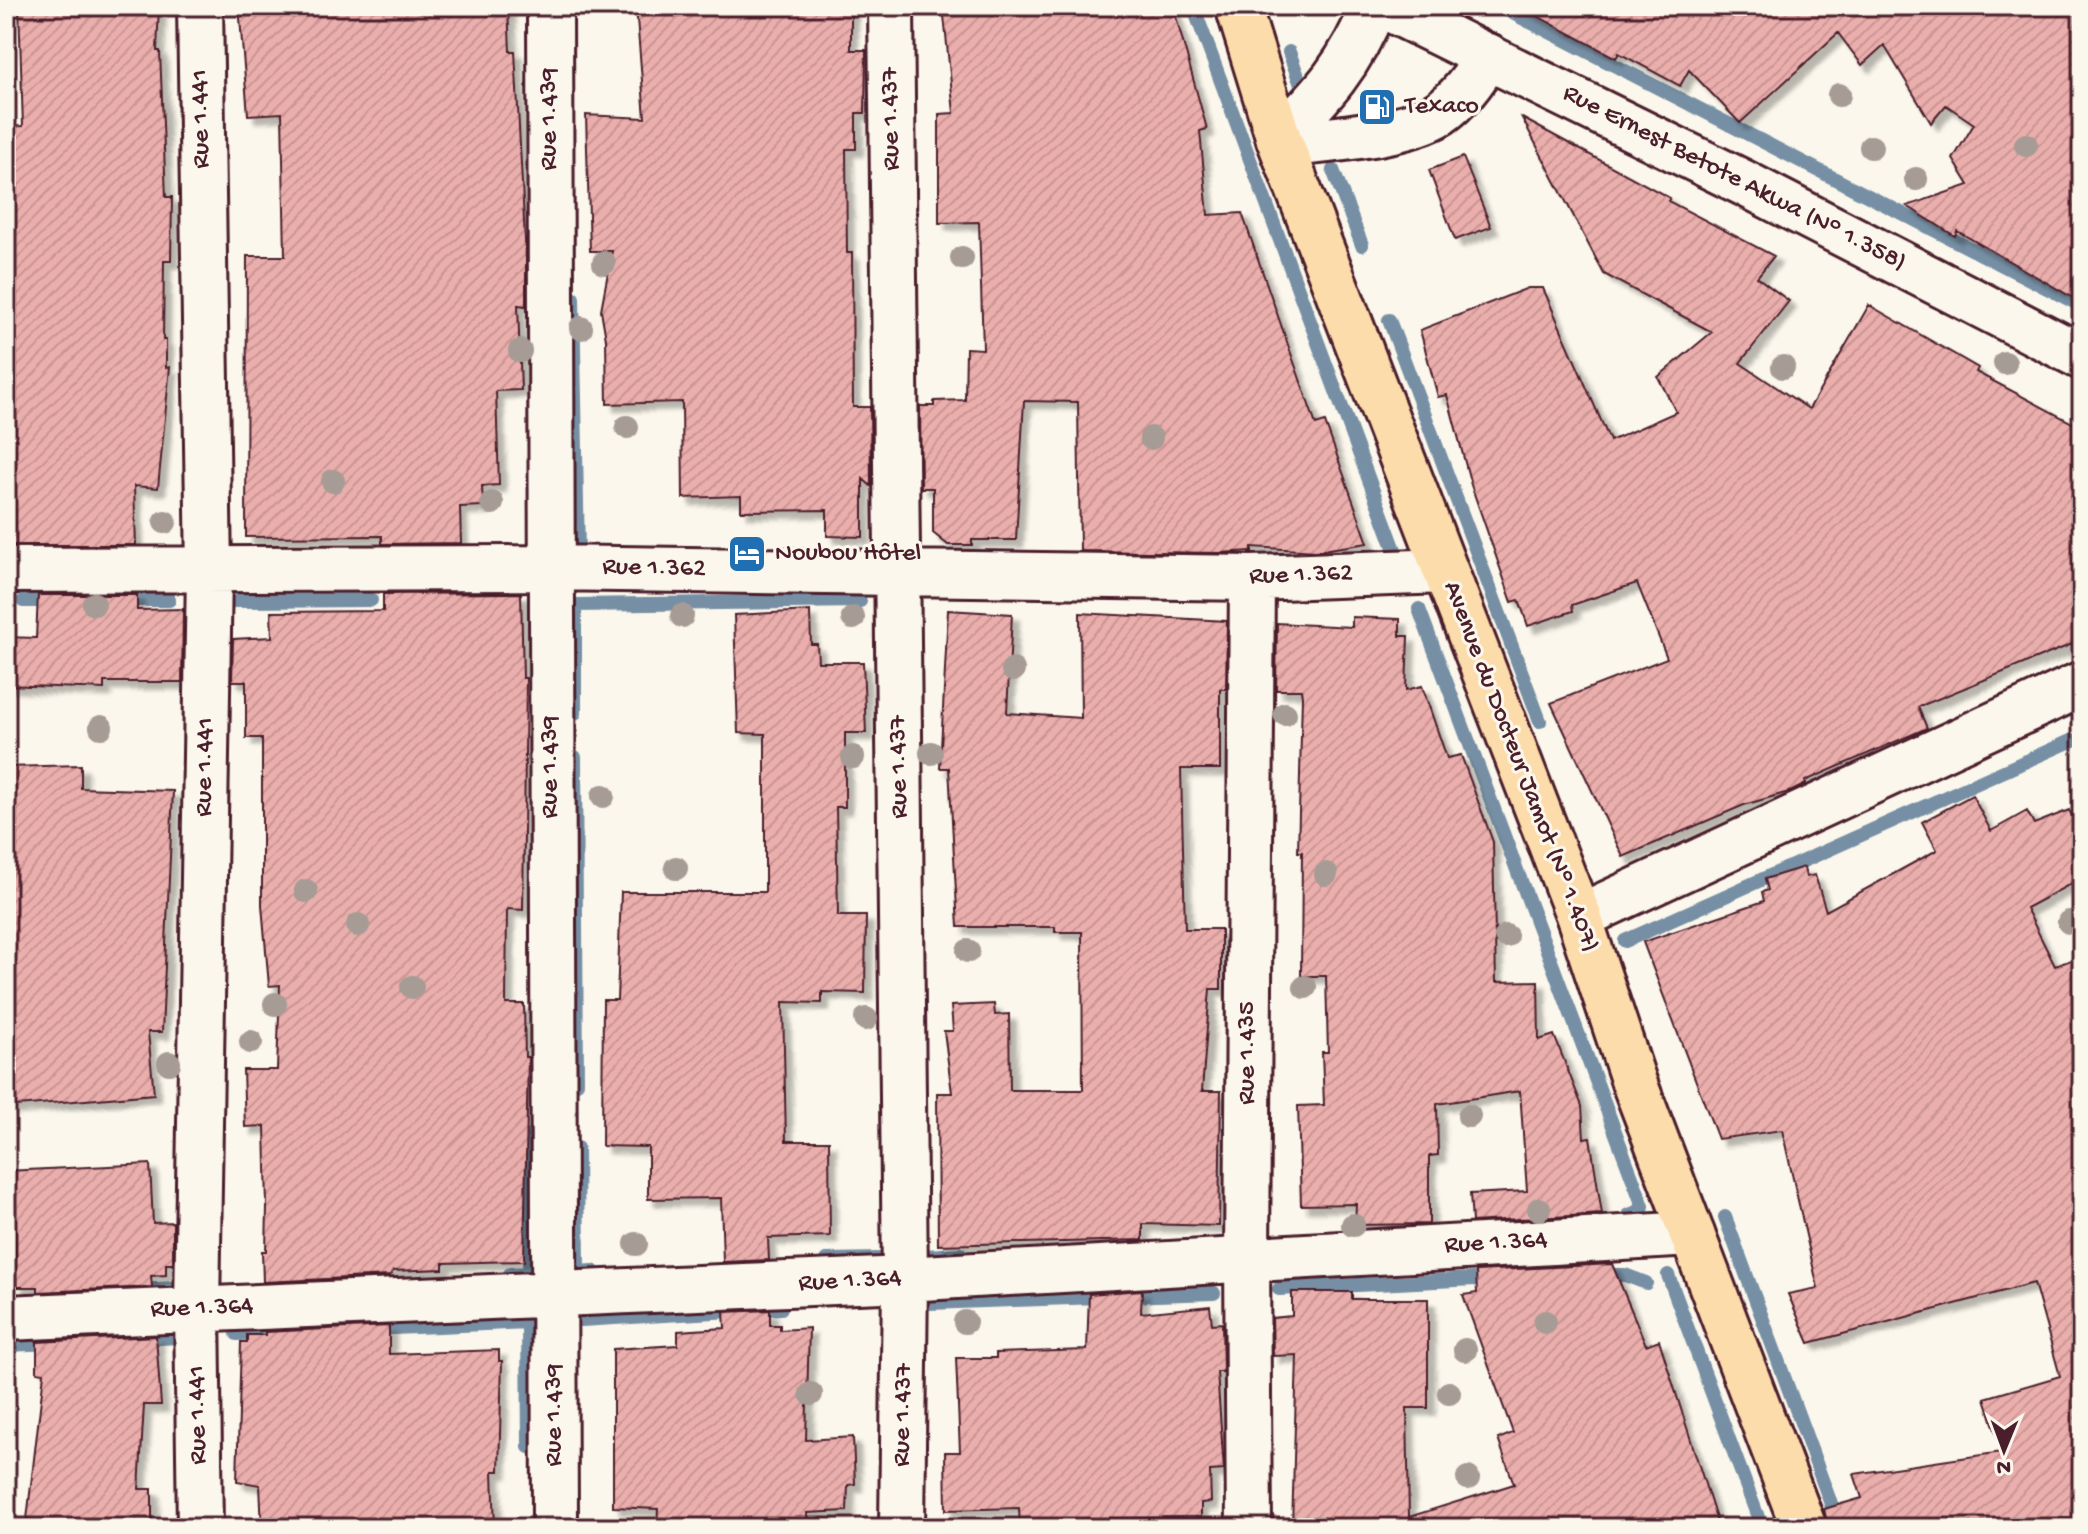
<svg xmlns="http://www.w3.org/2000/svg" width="2088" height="1534" viewBox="0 0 2088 1534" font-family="'Gochi Hand',sans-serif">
  <defs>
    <pattern id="building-hatch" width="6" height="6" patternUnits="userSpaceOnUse" patternTransform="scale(2)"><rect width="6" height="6" fill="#eaaeac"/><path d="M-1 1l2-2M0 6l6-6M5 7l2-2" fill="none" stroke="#ca9594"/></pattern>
    <filter id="shadow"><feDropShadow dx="7" dy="7" stdDeviation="2" flood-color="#0004"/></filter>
  </defs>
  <rect width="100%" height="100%" fill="#fbf7ec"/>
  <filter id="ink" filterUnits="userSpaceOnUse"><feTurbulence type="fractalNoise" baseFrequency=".0125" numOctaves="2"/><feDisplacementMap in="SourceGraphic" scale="16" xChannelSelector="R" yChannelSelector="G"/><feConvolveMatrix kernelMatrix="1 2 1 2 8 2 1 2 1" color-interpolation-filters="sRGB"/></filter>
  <g filter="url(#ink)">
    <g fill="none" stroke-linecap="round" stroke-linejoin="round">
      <path stroke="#768fa4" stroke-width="14" d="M1193,6l202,544
        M1499,6l583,300
        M1289,52l18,49
        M1333,170l29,75
        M573,298l5,255h12
        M1389,320l151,401
        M121,600h48
        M23,601h33
        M230,601l141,-1
        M1419,609l224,597 -1,4 -13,5
        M575,713v-108l285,-4
        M575,757l2,326
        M1625,941l448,-201
        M577,1148l1,124 15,-1
        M1725,1217l112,303
        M924,1256l37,-2
        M826,1260l55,-1
        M510,1274l19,-1 2,-137
        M1600,1275h25l21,8
        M1668,1275l94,253
        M1279,1289l216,-11
        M77,1293l100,-5
        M929,1303l285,-10
        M581,1320l200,-12
        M370,1329l158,-7 1,125
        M237,1334l44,-2
        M140,1339l40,-2
        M6,1345l49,-2"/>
    </g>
    <path fill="url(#building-hatch)" stroke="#4a1f2b" stroke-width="2" filter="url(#shadow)" d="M19,6h140l-2,45h3l6,146h6l-1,64h-7l-1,79h3v28l4,-1 -12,121 -24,-2 2,59h-130v-418l17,-1z
      M239,6h269l2,45h5l11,208v47l-8,-1 3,85 -25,1 3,94 -17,1 1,20 -23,1 1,36 -79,1v-8l-136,1 1,-281h38l-3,-143 -34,2z
      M636,6h215v44h15l-1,63h-9v36h-10l1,104h5l1,154h17l1,79 -8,-7v58l-36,-1v-26l-86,1v-15l-58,2 -1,-96 -75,2 -1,-65 -5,-29 11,-59h-22l-4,-136 59,3z
      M943,6h230l34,123 -7,2 8,84 34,-2 74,212 9,-3 43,121 -52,8 -64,-4v4l-33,2 -139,-2 -2,-149 -54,-1 -8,139h-44v5h-24l-15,-12v-45h-12l-1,-82h14v-5l31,-1 1,-52 17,1 -4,-127 -40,1v-109l15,-1z
      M1518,6h564v297l-125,-72 -2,5 -48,-30 62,-21 -16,-26 21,-35 -28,-19 -15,18 -47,-78 -22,20 -24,-32 -98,90 -51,-53 -9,16 -61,-33 -3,5z
      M1522,118l148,80 -2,3 106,55 -17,21 32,24 -49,62 69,46 60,-104 109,63 -2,4 106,56v212l-164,67 9,21 -122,53 1,3 -14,7 -48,14 -121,52 -72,-154 116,-45 -30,-75 -65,22 1,6 -45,15 -9,-26 -7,2 -41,-117 -24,-90 -9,2 -18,-67 108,-42h15l67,153 66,-29 -18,-35 54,-45 -108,-58z
      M1463,157l28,70 -36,13 -26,-70z
      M521,593l2,85h3l-3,232 -16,-1 -1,95h18l1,53h3l-4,204 -81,2v6l-50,2 -3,5 -127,6 -1,-31h4l1,-44 -2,-81 -20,1 -2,-57h34l3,-85 -11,1 -7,-81v-167h-16v-57h-14l1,-42 39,-2 -1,-25 112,-1v-17z
      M38,595h99v15l46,-1 -1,73h-78v7l-98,-4v-48l30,1z
      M948,610l64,4 -5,99 74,5 -1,-105 147,8 -1,68h-6v80h-39l4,160h36v60h-11l-8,102h19l-2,135 -76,-2v16l-205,5 -1,-152h15l-8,-62h9l-2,-25 43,-2 1,11 14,-1 1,76h73l-1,-158h-27v-5h-97l-9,-159h-9z
      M810,611l1,33h6l1,18h45l3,71h-21v74h-9l2,109h28l-1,77 -43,-1v11l-39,-1 3,139h43l1,95 -62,2 1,22 -46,2 -2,-64 -73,1v-52l-46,-1 1,-146h14l4,-108h144v-158l-27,-1 -4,-118z
      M1352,617l48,2v17h8l-2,54 16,-4 25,72 14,-3 32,87 3,140 42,-1 1,59 15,-5 28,71 2,32 6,-1 12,77 -130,8 -2,-28 57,-3 -7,-100 -83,13 1,51 -9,1v68l-74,1 1,-21 -55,1 -3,-99 26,-1 -2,-53h6l-2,-76h-25l1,-124h-4l4,-156 -1,-6h-25l1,-67 75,4z
      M81,765v23l92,3 -11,241h-14l6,62 -148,13v-340z
      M1972,795l19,36 36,-20 7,13 35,-14 13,23v45l-56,30 29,58 27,-10v536h-6l3,30 -28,6h-223l-4,-19 38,-11 -8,-24 148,-22 -17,-54 75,-22 -26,-93 -225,60 -21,-49 30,-6 -36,-158 -64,9 -75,-197 121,-41 -2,-9 6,-2 -3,-11 39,-12 2,10 9,-2 11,36 111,-61 -15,-28z
      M150,1164l3,59 20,-1v42h-7v11l-15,1 1,11 -114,5v-5h-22l-2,-75h-8v-41z
      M1612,1264l34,81 13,-5 60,188h-427l5,-173 -24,1 -1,-38 20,-2v-24h60v7h76v109h-21l2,109 105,-33 -16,-45 15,-6 -50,-138 14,-2 -1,-22z
      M1142,1290l-1,23 69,-7 2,18 10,-1 1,49h-6l7,98 -14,1 1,31 -10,1v14l-117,2 1,9h-65l-1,-20 -73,2 -1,-58h15l-4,-94h40v-5l91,-3 2,-56z
      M770,1310v15h10v5l29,-2 -3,112 47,-3 2,47 -7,1 -1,26 -40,2 1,15h-151l1,-19 -45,-2v-158l65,-4v-14l47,-3 -1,-16z
      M389,1326v28l110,-4v11h3l-3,110h-6l2,57h-233l-2,-43 -23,-4 4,-139h6v-7h18v-3z
      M156,1336l5,69h-17l-5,84h13v39h-126l18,-155 -7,-1v-30z"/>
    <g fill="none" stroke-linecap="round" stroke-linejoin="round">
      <defs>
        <path id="minor" d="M550,6l5,1522
          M891,6l14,1273 -3,249
          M1384,6l358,176 340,175
          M1279,139c45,-46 71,-73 95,-133
          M1282,145c40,-5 124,-10 158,-32 20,-14 36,-36 48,-57
          M6,570l544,-2 702,10 193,-7
          M1579,917l503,-233
          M6,1318l899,-39 787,-45
          M200,1528l-3,-220 12,-737 -9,-565
          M1249,1528l-2,-269 5,-681"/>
        <path id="major" d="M1238,6l41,133 300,778 55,165 170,446"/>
      </defs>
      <use href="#minor" stroke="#4a1f2b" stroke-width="50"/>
      <use href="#major" stroke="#4a1f2b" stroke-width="50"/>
      <use href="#minor" stroke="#fbf7ec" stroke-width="44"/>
      <use href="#major" stroke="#fddcac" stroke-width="44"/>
    </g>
    <g fill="#a69c95">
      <circle cx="1839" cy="95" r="12"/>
      <circle cx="2026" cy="145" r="12"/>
      <circle cx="1871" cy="147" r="12"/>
      <circle cx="1916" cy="179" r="12"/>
      <circle cx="962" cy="258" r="12"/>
      <circle cx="604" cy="263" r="12"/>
      <circle cx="581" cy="328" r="12"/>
      <circle cx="520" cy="351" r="12"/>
      <circle cx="2005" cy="363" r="12"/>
      <circle cx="1783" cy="367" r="12"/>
      <circle cx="627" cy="427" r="12"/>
      <circle cx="1151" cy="438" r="12"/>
      <circle cx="333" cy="481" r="12"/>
      <circle cx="492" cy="503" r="12"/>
      <circle cx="165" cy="522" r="12"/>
      <circle cx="94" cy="604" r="12"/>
      <circle cx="682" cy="616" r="12"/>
      <circle cx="853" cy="618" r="12"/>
      <circle cx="1013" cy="670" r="12"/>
      <circle cx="1285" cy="714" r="12"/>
      <circle cx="101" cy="727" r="12"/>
      <circle cx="931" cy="753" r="12"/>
      <circle cx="853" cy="757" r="12"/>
      <circle cx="603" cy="796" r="12"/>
      <circle cx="676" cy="868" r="12"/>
      <circle cx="1326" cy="874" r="12"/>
      <circle cx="306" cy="891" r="12"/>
      <circle cx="2069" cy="922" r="12"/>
      <circle cx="358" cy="925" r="12"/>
      <circle cx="1506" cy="936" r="12"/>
      <circle cx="968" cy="951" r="12"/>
      <circle cx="412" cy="987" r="12"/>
      <circle cx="1305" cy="987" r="12"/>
      <circle cx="275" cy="1004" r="12"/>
      <circle cx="866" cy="1019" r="12"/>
      <circle cx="251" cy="1042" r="12"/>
      <circle cx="169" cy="1063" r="12"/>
      <circle cx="1469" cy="1116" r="12"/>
      <circle cx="1539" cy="1209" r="12"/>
      <circle cx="1353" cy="1225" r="12"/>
      <circle cx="636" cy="1244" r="12"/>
      <circle cx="965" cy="1322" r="12"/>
      <circle cx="1545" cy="1322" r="12"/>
      <circle cx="1465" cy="1350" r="12"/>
      <circle cx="1449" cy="1393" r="12"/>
      <circle cx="811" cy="1394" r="12"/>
      <circle cx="1468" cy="1478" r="12"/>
    </g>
  </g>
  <defs>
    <symbol id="fuel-square" viewBox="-11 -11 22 22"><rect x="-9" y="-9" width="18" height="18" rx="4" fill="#1f6fb2" stroke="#fbf7ec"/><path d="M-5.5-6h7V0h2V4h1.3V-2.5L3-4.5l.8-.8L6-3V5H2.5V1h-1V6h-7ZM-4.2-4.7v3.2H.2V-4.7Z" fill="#fff"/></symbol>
    <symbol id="hotel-square" viewBox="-11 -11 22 22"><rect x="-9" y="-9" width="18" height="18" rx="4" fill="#1f6fb2" stroke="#fbf7ec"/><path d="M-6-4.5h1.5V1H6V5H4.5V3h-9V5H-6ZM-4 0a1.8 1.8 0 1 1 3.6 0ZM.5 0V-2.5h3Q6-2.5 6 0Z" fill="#fff"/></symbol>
  </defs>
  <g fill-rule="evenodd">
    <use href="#fuel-square" x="1355" y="85" width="44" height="44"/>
    <use href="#hotel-square" x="725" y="532" width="44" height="44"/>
  </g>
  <g text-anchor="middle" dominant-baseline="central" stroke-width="6" stroke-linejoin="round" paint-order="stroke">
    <g font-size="26" fill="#4a1f2b" stroke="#fbf7ec" text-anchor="start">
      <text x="1405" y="107">Texaco</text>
      <text x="775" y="554">Noubou Hôtel</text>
    </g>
    <g font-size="26" fill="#4a1f2b" stroke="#fbf7ec">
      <text transform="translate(202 119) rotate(-91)">Rue 1.441</text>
      <text transform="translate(550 119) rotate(-90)">Rue 1.439</text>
      <text transform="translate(892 119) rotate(-91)">Rue 1.437</text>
      <text transform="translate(1734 179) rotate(27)">Rue Ernest Betote Akwa (N° 1.358)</text>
      <text transform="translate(654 569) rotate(1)">Rue 1.362</text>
      <text transform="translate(1301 576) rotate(-2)">Rue 1.362</text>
      <text transform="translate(206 767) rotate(-89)">Rue 1.441</text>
      <text transform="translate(551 767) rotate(-90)">Rue 1.439</text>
      <text transform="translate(900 767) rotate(-91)">Rue 1.437</text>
      <text transform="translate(1520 767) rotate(69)">Avenue du Docteur Jamot (N° 1.407)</text>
      <text transform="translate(1248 1053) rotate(-90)">Rue 1.435</text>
      <text transform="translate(1496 1244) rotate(-3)">Rue 1.364</text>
      <text transform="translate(850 1282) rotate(-3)">Rue 1.364</text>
      <text transform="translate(202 1309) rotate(-2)">Rue 1.364</text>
      <text transform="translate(199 1415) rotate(-91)">Rue 1.441</text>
      <text transform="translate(555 1415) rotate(-90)">Rue 1.439</text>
      <text transform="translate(904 1415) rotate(-89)">Rue 1.437</text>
    </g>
  </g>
  <rect width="2088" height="1534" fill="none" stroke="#fbf7ec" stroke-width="32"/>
  <rect x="16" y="16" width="2056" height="1502" fill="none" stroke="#4a1f2b" stroke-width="3" filter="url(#ink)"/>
  <g transform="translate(2004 1450) rotate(181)" stroke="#fbf7ec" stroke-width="6" paint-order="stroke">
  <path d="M0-6L14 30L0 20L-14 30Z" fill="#4a1f2b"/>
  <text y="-12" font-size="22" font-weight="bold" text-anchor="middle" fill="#4a1f2b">N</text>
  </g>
</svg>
